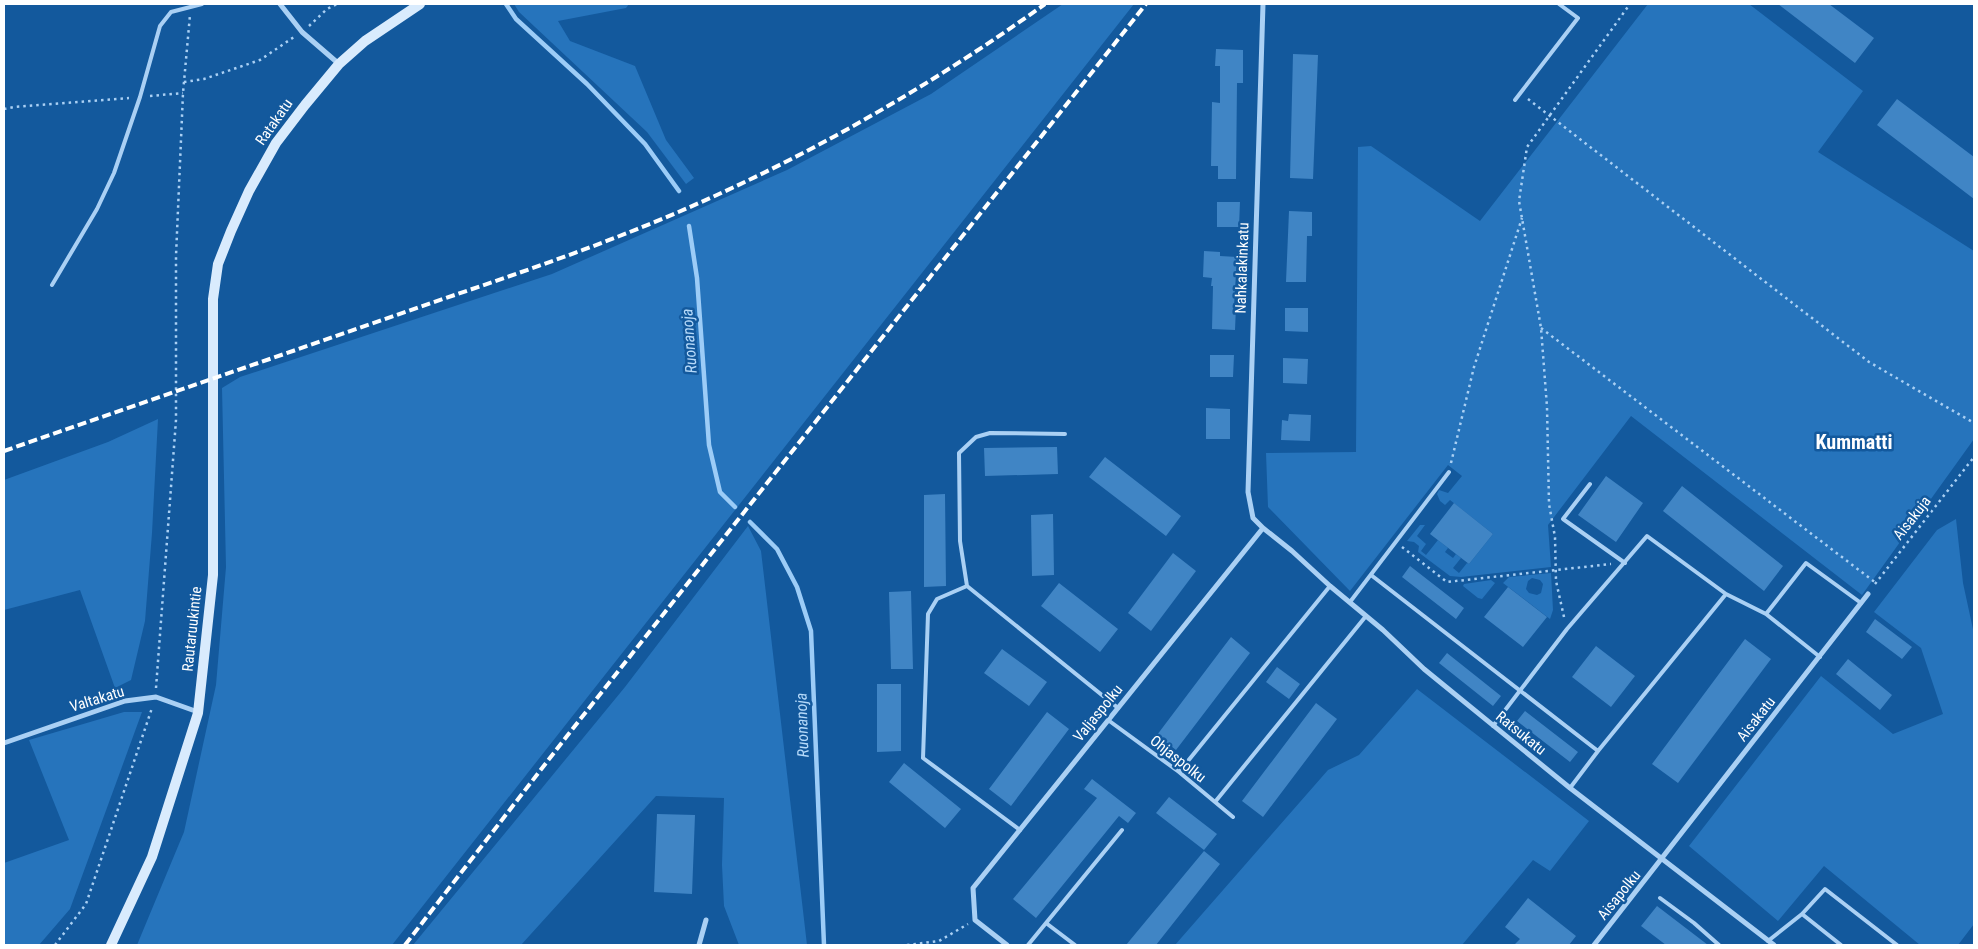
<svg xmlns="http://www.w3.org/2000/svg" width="1978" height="949" viewBox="0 0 1978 949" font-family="'Roboto Condensed',sans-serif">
  <rect width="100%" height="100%" fill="#13599d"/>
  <path fill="#2674bc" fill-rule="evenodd" d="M514,4h115l-3,4 -68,13 12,20 65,25 31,74 28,38 -8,6 -39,-52 -128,-120z
    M1063,4h71l-742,941h-255l47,-113 32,-147 10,-118 -4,-179 18,-11 312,-103 235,-104 144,-76z
    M1648,4h101l114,87 -45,61 156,99v188l-112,156 -231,-179 -83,109 3,42 -90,10 -11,-1 -32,-24 1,-6 -5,-4 -7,-1 13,-16h5l-8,11 9,8 -5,7 5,4 12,-15 10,8 -3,4 8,6 3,-4 5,4 -8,10 6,5 8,-10 2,1 24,-30 -43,-34 -5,5 -5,-4 -3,-7 2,-4 9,3 14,-17 -14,-11 -98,126 -82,-84 -2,-54 90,-1 2,-305 13,-1 109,75z
    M158,419l-6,114 -7,88 -14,59 -16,8 -35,-98 -76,20v-130l104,-38z
    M1956,519l7,64 11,51v290l-16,21h-38l-96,-79 -46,55 -89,-75 132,-170 72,58 50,-20 -22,-66 -47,-36 63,-82z
    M748,526l13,25 46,394h-68l-15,-39 -2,-41 2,-67 -68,-2 -135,149h-108l212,-258z
    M1551,573l2,37 -3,9 -47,-36 6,-6zM1532,578l8,2 3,4 -2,9 -4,2 -8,-2 -3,-4 2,-8z
    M1491,580l4,3 -13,16 -4,-1 -15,-12 1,-2z
    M1417,689l172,132 -39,50 -17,-11 -71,85h-287l153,-175 31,-15z
    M124,712h18l-72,197 -31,36h-35v-82l65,-23 -40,-100z"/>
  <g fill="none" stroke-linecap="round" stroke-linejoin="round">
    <path stroke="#9cccf7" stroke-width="4.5" d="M506,4l10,15 71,65 58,60 34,47
      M689,226l8,52 12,167 11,47 15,15
      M750,522l27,27 20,38 14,44 13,314"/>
  </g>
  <path fill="#4085c5" d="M1778,4h51l45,34 -19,25z
    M1216,49l27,1v33h-6l-1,96h-18v-13h-7l1,-64 8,1v-37h-5z
    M1293,54l25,1 -5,124 -23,-1z
    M1897,99l77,58v42l-97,-74z
    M1217,202h23l-1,25h-22z
    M1289,211l23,1v24h-5l-1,46h-20z
    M1204,251l16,1v4l17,1 -3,49h2l-1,24 -23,-1 1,-43h-2l1,-8 -9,-1z
    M1285,308h23v24l-23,-1z
    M1210,355h24l-1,22h-23z
    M1283,358l25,1 -1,25 -24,-1z
    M1206,408l24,1v30h-24z
    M1289,414l22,1 -1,26 -29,-1 1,-20 6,1z
    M1057,447l1,27 -73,2 -1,-28z
    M1105,457l76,59 -15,20 -77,-59z
    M1606,476l37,27 -27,39 -38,-27z
    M1682,486l101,80 -19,25 -101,-80z
    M945,494l1,92 -22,1v-92z
    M1454,503l39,31 -24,30 -39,-30z
    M1053,514l1,61 -22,1 -1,-61z
    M1173,553l23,18 -45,60 -23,-18z
    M1410,566l54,42 -8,11 -54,-42z
    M1059,583l59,46 -18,23 -59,-46z
    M1508,587l39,30 -24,30 -39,-30z
    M911,591l2,78h-22l-2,-77z
    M1875,619l37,28 -10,12 -36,-27z
    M1231,637l19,16 -74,97 -19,-15z
    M1745,639l26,20 -93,124 -26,-19z
    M1596,646l39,30 -24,31 -39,-30z
    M1002,649l45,33 -18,24 -45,-33z
    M1447,653l54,43 -8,10 -54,-43z
    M1848,659l44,36 -12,15 -44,-36z
    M1277,667l23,17 -11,15 -23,-17z
    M877,684h24v67l-24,1z
    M1316,703l21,16 -74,98 -21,-16z
    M1525,711l53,41 -8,10 -53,-41z
    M1047,712l22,17 -58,77 -22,-17z
    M904,763l57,46 -16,19 -56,-46z
    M1092,779l44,34 -8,10 -9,-7 -83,102 -23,-19 84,-101 -13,-9z
    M1169,797l48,37 -13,16 -48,-37z
    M657,814l38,1 -3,79 -38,-2z
    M1204,851l16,13 -64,81h-30z
    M1528,898l48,38 -7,9h-55l6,-6 -15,-12z
    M1657,906l51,39h-42l-25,-19z"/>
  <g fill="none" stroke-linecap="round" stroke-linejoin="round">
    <path stroke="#aad0f4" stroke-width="2.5" stroke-dasharray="2.5 4" stroke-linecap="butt" d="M309,26l18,-17 10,-5
      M184,82l20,-3 56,-19 34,-23
      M150,96l33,-3
      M1528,99l341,263 105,61
      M4,109l10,-2 115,-9
      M1541,328l335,255
      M1451,463l23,-96 48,-149
      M1402,547l45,35 164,-18
      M1875,584l99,-127
      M1564,617l-8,-36 -1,-44 -6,-33 -2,-97 -6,-79 -22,-127 8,-54 103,-143
      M156,688l20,-268v-164l7,-163 7,-78
      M55,945l31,-41 66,-196
      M907,945l32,-4 29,-17"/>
    <path stroke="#aad0f4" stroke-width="4" d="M1515,100l63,-82 -19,-14
      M52,285l45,-76 17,-36 26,-76 20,-71 11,-14 31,-8
      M1065,434l-75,-1 -14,4 -17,16 1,88 7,45 151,122
      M1590,484l-27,35 62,44
      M1371,575l227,176 -28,37
      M967,586l-30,13 -9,15 -5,144 97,72
      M1726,594l40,20
      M1350,602l99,-130
      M1820,657l-54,-43 40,-51 55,40
      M1108,720l71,52 54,45
      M1493,726l74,-97 80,-93 79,58 -128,157
      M1179,772l151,-186
      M1215,802l151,-186
      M1660,898l34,25 25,22
      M1768,941l34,-27
      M1028,945l18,-22
      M1075,945l-29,-22 76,-93
      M1841,945l-39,-31 23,-25 72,56"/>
    <path stroke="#aad0f4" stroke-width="5" d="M280,4l22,28 37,32
      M1263,4l-15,488 5,26 10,10 29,23 38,35 53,44 41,39 146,119 204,157
      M4,743l121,-42 31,-4 42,15
      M699,945l7,-25
      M1007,945l-32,-25 -2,-32 290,-360
      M1594,945l274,-351"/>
    <path stroke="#d9ebfd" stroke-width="10" d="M111,945l41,-88 46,-144 15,-138v-276l5,-35 13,-33 18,-40 27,-48 29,-38 34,-41 26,-23 55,-37"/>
    <path stroke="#fff" stroke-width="4" stroke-dasharray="9 4" stroke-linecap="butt" d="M4,451c126,-44 252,-87 378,-131 106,-37 214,-71 317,-117 122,-54 237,-121 346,-199
      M405,945l162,-209 579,-732"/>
  </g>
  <g text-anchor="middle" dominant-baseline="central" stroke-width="5" stroke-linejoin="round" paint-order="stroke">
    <g font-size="15" fill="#fff" stroke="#13599d">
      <text transform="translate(274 122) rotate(-55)">Ratakatu</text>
      <text transform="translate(1242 268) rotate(-88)">Nahkalakinkatu</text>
      <text transform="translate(1912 518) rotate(-52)">Aisakuja</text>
      <text transform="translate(192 629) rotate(-84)">Rautaruukintie</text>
      <text transform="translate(97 699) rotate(-17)">Valtakatu</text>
      <text transform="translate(1098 713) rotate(-51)">Valjaspolku</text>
      <text transform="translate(1756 719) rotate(-52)">Aisakatu</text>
      <text transform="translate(1521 733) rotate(39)">Ratsukatu</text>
      <text transform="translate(1178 759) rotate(38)">Ohjaspolku</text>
      <text transform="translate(1619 895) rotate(-51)">Aisapolku</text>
    </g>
    <g font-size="16" font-style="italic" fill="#b6dafa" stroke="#13599d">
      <text transform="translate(689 341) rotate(-94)">Ruonanoja</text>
      <text transform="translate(802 725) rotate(-92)">Ruonanoja</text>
    </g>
    <g font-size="20" font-weight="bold" fill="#fff" stroke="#13599d">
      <text x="1854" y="442">Kummatti</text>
    </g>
  </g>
  <rect width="1978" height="949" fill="none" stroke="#ffffff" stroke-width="10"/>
</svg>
